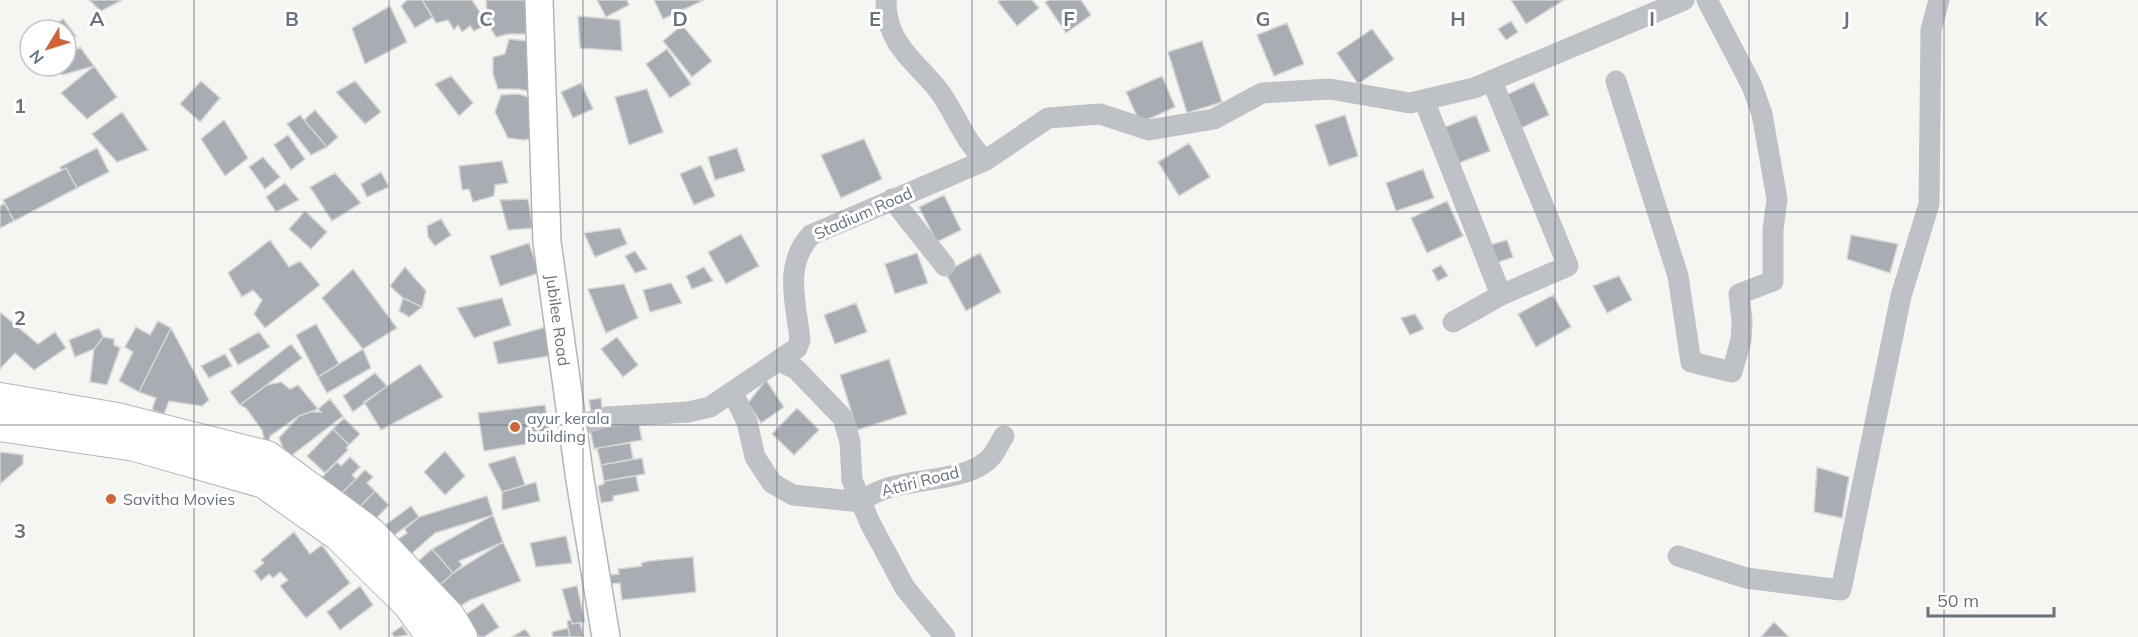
<svg xmlns="http://www.w3.org/2000/svg" width="2138" height="637" viewBox="0 0 2138 637" font-family="Mulish,sans-serif">
  <rect width="100%" height="100%" fill="#f5f5f2"/>
  <path fill="#a7adb3" stroke="#d6d6d4" stroke-width="1.5" d="M89,0h33l-21,11z
    M407,0h15l11,17 -18,11 -14,-22z
    M422,0h50l16,24 -14,7 -4,-5 -8,6 -4,-7 -4,5 -6,-10 -12,3z
    M486,0h38l4,16 -1,18h-18l-13,3 -8,-13z
    M597,0h30l2,5 -23,12z
    M654,0h50l-41,19z
    M1000,0h32l7,8 -22,18 -19,-24z
    M1049,0h32l10,15 -25,18 -21,-31z
    M1511,0h53l-38,24z
    M390,6l17,36 -42,22 -13,-36z
    M578,16l42,4 2,31 -42,-3z
    M63,19l13,17 -10,7v-13h-19z
    M1511,21l7,11 -12,8 -8,-11z
    M1287,23l17,41 -30,12 -17,-41z
    M682,25l30,36 -20,16 -29,-36z
    M1372,29l22,30 -36,25 -21,-31z
    M509,39l18,2 5,51 -14,-3h-20l-5,-15v-17l12,-3z
    M1202,41l20,61 -35,11 -19,-61z
    M80,47l14,19 -32,9 -7,-9h11v-11z
    M667,49l24,35 -21,14 -24,-34z
    M94,66l23,31 -30,22 -26,-26z
    M451,76l22,27 -14,13 -24,-32z
    M1162,76l13,31 -35,16 -14,-31z
    M201,81l19,17 -20,24 -20,-18z
    M355,81l26,31 -16,12 -29,-32z
    M1534,82l15,33 -30,14 -15,-33z
    M581,83l12,26 -20,9 -12,-26z
    M647,89l16,43 -34,13 -14,-48z
    M519,94l15,5 -2,39 -8,2 -16,-2 -13,-26 6,-17z
    M315,110l23,27 -11,10 -23,-27z
    M122,112l26,38 -31,12 -25,-28z
    M300,115l4,5 23,27 -16,8 -24,-31z
    M1345,115l13,41 -29,10 -14,-41z
    M1476,115l14,36 -31,12 -14,-36z
    M224,120l24,38 -23,18 -24,-37z
    M288,135l17,24 -14,11 -17,-25z
    M864,139l18,40 -41,19 -20,-43z
    M1189,143l21,34 -31,19 -21,-34z
    M97,148l12,24 -32,16 -11,-20 -5,2 -1,-3z
    M737,148l8,23 -30,9 -7,-23z
    M263,157l17,20 -15,12 -16,-22z
    M502,161l6,22 -13,2 -1,11 -21,6 -4,-13 -7,1 -3,-24z
    M701,165l14,31 -21,9 -14,-31z
    M66,168l11,20 -63,33 -11,-21z
    M1423,169l11,29 -38,13 -10,-28z
    M381,172l8,15 -22,10 -6,-13z
    M335,173l26,30 -29,18 -22,-34z
    M285,183l14,17 -23,12 -10,-15z
    M944,195l17,35 -24,12 -18,-35z
    M528,199l5,29 -25,2 -8,-30z
    M1447,201l16,35 -36,17 -16,-35z
    M5,203l9,18 -14,7v-22z
    M305,211l22,21 -16,17 -22,-20z
    M441,219l10,16 -16,11 -7,-9 -1,-11z
    M620,228l7,16 -32,13 -11,-24z
    M741,234l18,32 -33,18 -18,-32z
    M1851,235l47,9 -8,29 -43,-14z
    M270,240l19,27 11,-6 20,24 -55,43 -11,-14 8,-14 -9,-10 -11,7 -14,-24z
    M1507,240l6,17 -20,7 -6,-18z
    M529,243l10,30 -39,13 -10,-30z
    M635,251l12,18 -12,4 -10,-17z
    M917,253l11,30 -33,11 -10,-30z
    M980,253l21,39 -35,19 -21,-39z
    M1441,265l7,11 -10,5 -6,-11z
    M405,267l21,24 -4,16 -19,-9 -13,-12z
    M704,267l9,14 -21,8 -6,-13z
    M353,269l44,59 -34,21 -41,-51z
    M1619,276l13,24 -25,13 -14,-27z
    M671,283l11,20 -32,9 -7,-22z
    M624,284l14,34 -32,15 -18,-44z
    M1553,295l18,32 -35,20 -18,-33z
    M403,298l19,9 -13,10 -10,-6z
    M502,298l9,27 -37,13 -17,-30z
    M856,303l11,29 -32,12 -11,-29z
    M0,312l38,32 17,-12 11,16 -32,22 -19,-17 -15,16z
    M1415,314l9,15 -14,6 -9,-17z
    M158,321l13,7 -32,64 -20,-11 14,-29 -8,-5 11,-20 14,8z
    M316,324l23,40 -21,13 -22,-42z
    M546,327l3,29 -51,8 -5,-22z
    M99,328l4,9 -9,12 -19,8 -6,-17z
    M171,328l38,72 -7,6 -33,-5 -5,13 -12,-4 4,-12 -17,-6z
    M259,332l11,15 -32,18 -9,-16z
    M103,337l11,2v6l6,3 -13,37 -17,-3 4,-33z
    M617,337l21,28 -15,12 -22,-28z
    M291,344l11,14 -62,47 -10,-13z
    M363,349l8,19 -44,25 -9,-16z
    M225,354l7,12 -23,12 -8,-12z
    M889,359l18,55 -50,16 -17,-55z
    M420,364l23,33 -62,33 -17,-28z
    M375,373l12,13 -34,26 -10,-16z
    M766,380l18,27 -23,16 -13,-20z
    M281,382l9,7 8,-4 20,24 -19,7 -29,20 -3,15 -5,-21 -16,-22 -6,-3 27,-20z
    M601,398l1,11 -11,2 -2,-11z
    M330,399l13,17 -60,46 1,-12 -5,-12 20,-22 11,-4h11l-3,-3z
    M545,405l6,35 -67,11 -6,-38z
    M797,408l22,22 -25,25 -22,-21z
    M344,418l16,16 -11,11 -16,-16z
    M638,420l4,20 -48,9 -4,-20z
    M333,429l16,16 -3,3 2,2 -23,23 -18,-17z
    M630,443l3,16 -32,6 -4,-17z
    M445,451l20,25 -20,19 -21,-23z
    M0,452l23,3v9l-23,20z
    M515,456l10,29 -23,7 -14,-28z
    M350,457l10,10 -8,8 4,4 -18,18 -18,-18 17,-17 4,4z
    M642,458l3,16 -41,7 -3,-16z
    M1817,467l32,10 -7,41 -28,-6z
    M365,470l8,7 -6,6 8,8 -21,22 -16,-16z
    M636,476l3,15 -26,5v5l-12,2 -3,-17 6,-2v-3z
    M536,482l4,19 -38,9v-18z
    M375,491l14,14 -21,22 -14,-14z
    M487,496l6,19 -58,18 -26,23 -12,-16 10,-7 -2,-4 14,-12z
    M411,506l8,11 -33,24 -10,-9z
    M493,515l10,27 -44,19 3,4 -9,8 -21,-24z
    M294,532l16,22 12,-9 28,38 -44,35 -26,-32 8,-6 -8,-8 -7,6 -4,-4 -8,7 -7,-10 10,-8 -3,-3z
    M566,536l6,27 -36,4 -6,-24z
    M503,542l18,39 -51,19 -11,7 -19,-22 13,-12z
    M432,549l21,24 -16,15 -22,-24z
    M693,557l3,35 -74,8 -2,-17 -9,1 -1,-9 9,-1 -1,-5 24,-3 -1,-3 8,-2z
    M360,586l13,19 -33,25 -13,-18z
    M577,586l8,36 -13,2 -10,-35z
    M483,603l16,24 -15,10h-5l-15,-21z
    M571,620l1,4 8,-1 4,14h-14l-3,-16z
    M1774,622l15,15h-28z
    M402,626l6,9 -14,2 -2,-4z
    M568,628l2,9h-17l-1,-5z
    M525,629l6,8h-19z"/>
  <g fill="none" stroke-linecap="round" stroke-linejoin="round">
    <defs>
      <path id="major" d="M539,0l8,242 33,238 26,157"/>
      <path id="highway" d="M0,399l117,20 150,38 103,76 79,84 12,20
        M0,425l135,20 129,37 75,53 70,69 24,33"/>
    </defs>
    <use href="#major" stroke="#b2b5b9" stroke-width="30"/>
    <use href="#highway" stroke="#b3b6b9" stroke-width="34"/>
    <path stroke="#bec1c5" stroke-width="21" d="M886,0c0,12 3,26 8,36 11,22 31,36 45,55 17,22 25,52 47,69
      M1616,81l62,195 13,86 41,10 9,-32 1,-19 -3,-27 34,-13v-51l4,-31 -15,-85 -10,-28 -45,-86
      M1424,100l77,195
      M892,199l53,67
      M1453,322l48,-27 67,-29 -76,-185
      M779,361l17,8 47,49 7,24 2,38 18,43 35,65 40,49
      M733,393l14,29 8,35 17,26 21,12 68,7c36,-30 104,-14 131,-46 4,-5 8,-14 12,-20
      M573,427l34,-10 81,-5 22,-5 87,-59 3,-8c-4,-37 -17,-75 11,-105l175,-75 62,-42 52,-4 49,16 65,-11 48,-26 68,-4 80,14 64,-15 210,-88
      M1678,556l68,22 95,12 60,-294 28,-92 2,-174 8,-30"/>
    <use href="#major" stroke="#fff" stroke-width="27"/>
    <use href="#highway" stroke="#fff" stroke-width="32"/>
  </g>
  <path fill="none" stroke="#67737f" stroke-width="1.5" stroke-opacity="0.55" d="M194,0v637M389,0v637M583,0v637M777,0v637M972,0v637M1166,0v637M1361,0v637M1555,0v637M1749,0v637M1944,0v637M0,212h2138M0,425h2138"/>
  <g fill="#d06436" stroke="#fff" stroke-width="2">
    <circle cx="515" cy="427" r="6"/>
    <circle cx="111" cy="499" r="6"/>
  </g>
  <g text-anchor="middle" dominant-baseline="central" stroke-width="6" stroke-linejoin="round" paint-order="stroke">
    <g font-size="16" fill="#67737f" stroke="#fff">
      <text transform="translate(863 213) rotate(-24)">Stadium Road</text>
      <text transform="translate(558 320) rotate(82)">Jubilee Road</text>
      <text transform="translate(920 481) rotate(-14)">Attiri Road</text>
    </g>
    <g font-size="16" fill="#67737f" stroke="#fff" text-anchor="start">
      <text x="527" y="418">ayur kerala<tspan x="527" dy="18">building</tspan></text>
      <text x="123" y="499">Savitha Movies</text>
    </g>
  </g>
  <g font-size="20" text-anchor="middle" font-weight="bold" fill="#67737f" stroke="#fff" stroke-width="6" stroke-linejoin="round" paint-order="stroke">
    <text x="97" y="26">A</text>
    <text x="292" y="26">B</text>
    <text x="486" y="26">C</text>
    <text x="680" y="26">D</text>
    <text x="875" y="26">E</text>
    <text x="1069" y="26">F</text>
    <text x="1263" y="26">G</text>
    <text x="1458" y="26">H</text>
    <text x="1652" y="26">I</text>
    <text x="1846" y="26">J</text>
    <text x="2041" y="26">K</text>
    <text x="20" y="113">1</text>
    <text x="20" y="325">2</text>
    <text x="20" y="538">3</text>
  </g>
  <g transform="translate(48 48) rotate(232)"><circle r="28" fill="#ffffff" stroke="#c2c7cc" stroke-width="1.5"/>
  <path d="M0-4.5L10 22L0 15L-10 22Z" fill="#d06436"/>
  <text y="-9" font-size="16" font-weight="bold" text-anchor="middle" fill="#67737f">N</text>
  </g>
  <path d="M1928 607v9h126v-9" fill="none" stroke="#67737f" stroke-width="3"/>
  <text x="1937" y="607" font-size="18" fill="#67737f" stroke="#ffffff" stroke-width="4.5" paint-order="stroke">50 m</text>
</svg>
